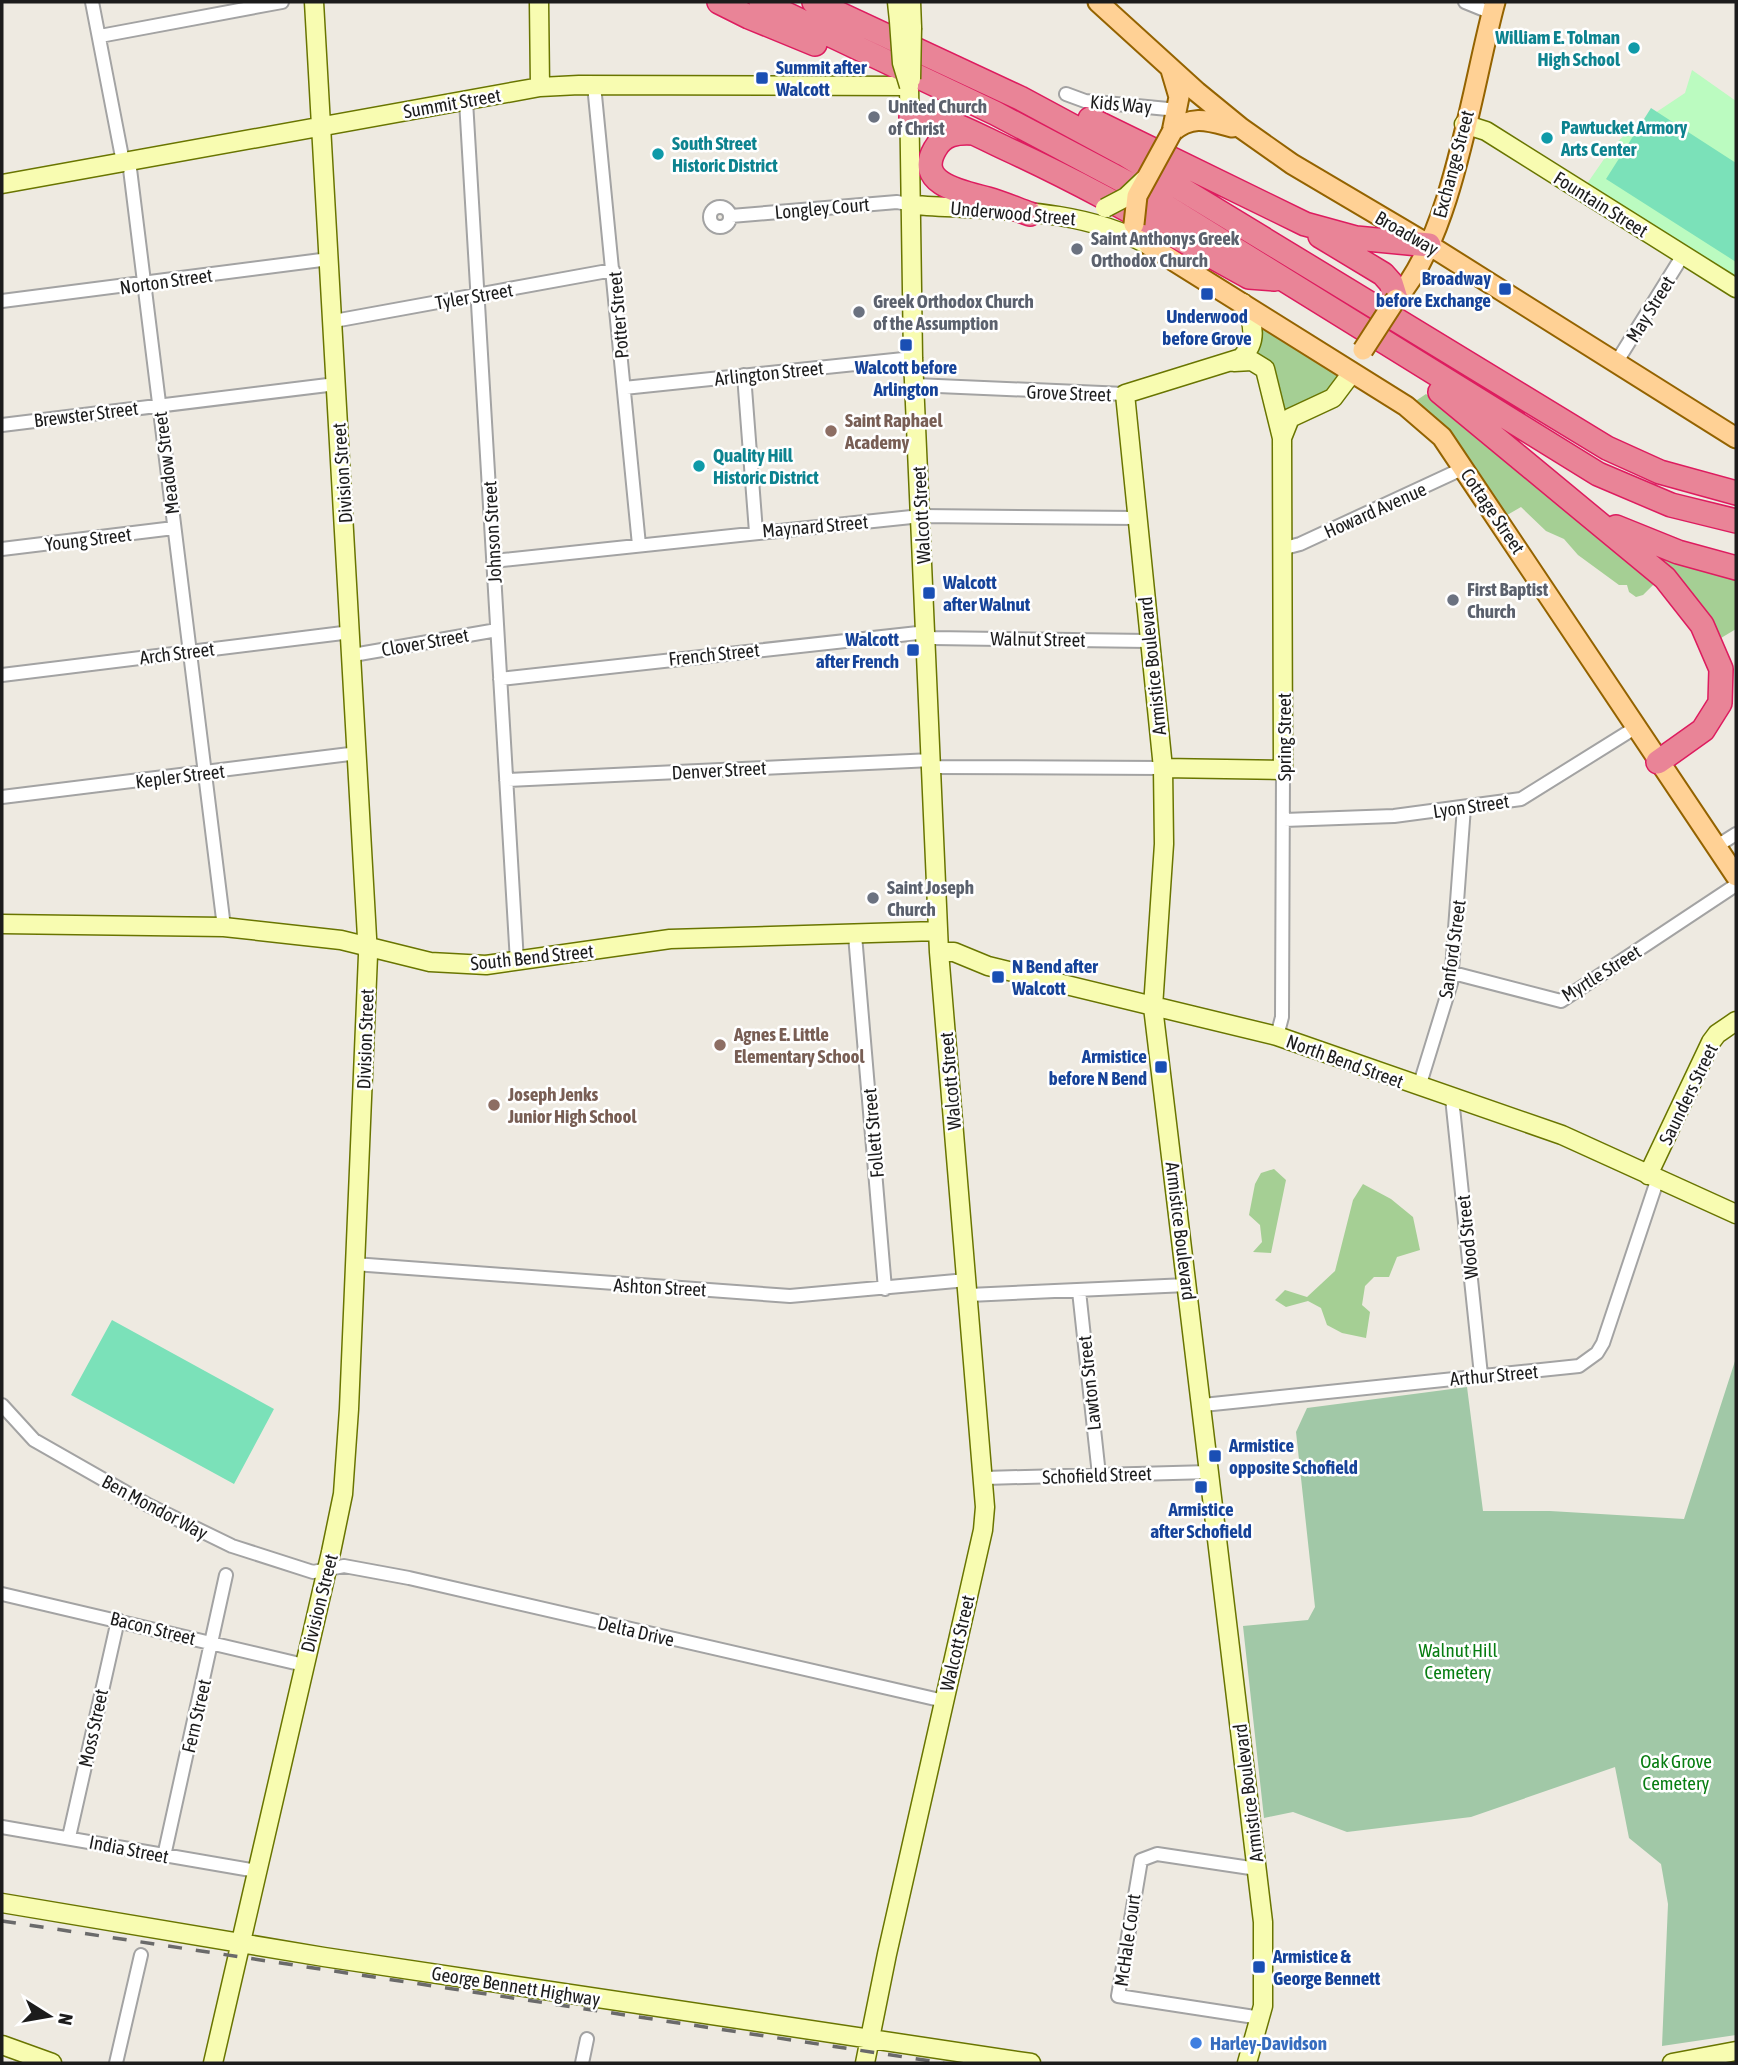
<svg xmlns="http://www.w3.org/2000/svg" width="1738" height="2065" viewBox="0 0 1738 2065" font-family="'Asap Condensed',sans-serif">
  <rect width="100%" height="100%" fill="#eeeae1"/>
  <path fill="#a5cf94" d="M1246,311l103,65 -70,50 -31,-83z
    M1426,394l78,59 73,63 159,52v61l-25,15 -53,-64 -15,15 -7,2 -7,-5 -2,-7h-8l-41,-30 -14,-16 -18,-8 -25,-24 -26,15 -36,-51 -54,-63z
    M1274,1169l12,11 -15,73 -18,-1 9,-10 -2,-17 -11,-10 6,-31 6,-11z
    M1363,1184l28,15 22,18 7,33 -23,7 -8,20h-15l-9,9 -3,19 8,7 -4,26 -24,-5 -15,-8 -6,-17 -13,-7 -22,6 -11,-7 10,-10 22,7 28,-26 18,-71z"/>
  <path fill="#a1c8a7" d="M1736,1358v677l-74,11 6,-142 -7,-40 -32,-26 -14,-71 -144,50 -124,15 -54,-20 -29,6 -21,-192 65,-6 7,-13 -19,-175 11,-24 160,-21 16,124h67l134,8z"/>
  <path fill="#bbfbc0" d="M1692,70l44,31v188l-154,-98 31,-45 18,-17 54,-36z"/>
  <path fill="#7be1b9" d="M1651,108l85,55v99l-130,-83z
    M112,1320l162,89 -40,75 -163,-89z"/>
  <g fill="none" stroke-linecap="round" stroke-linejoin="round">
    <defs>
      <path id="street" d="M92,2l30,155 8,12 94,758
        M1465,2l27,11
        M100,36l182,-34
        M594,85l45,460
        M1066,94l19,7 93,9
        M466,101l51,861
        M710 217a10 10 0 1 1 20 0a10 10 0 1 1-20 0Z
        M731,216l166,-14 16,3
        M2,301l327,-42
        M334,321l279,-51
        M1616,363l67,-108
        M744,375l12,157
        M915,385l210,9
        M624,388l289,-30
        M2,425l334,-41
        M1285,548l15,-4 164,-76
        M2,549l172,-21
        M493,561l428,-45 217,2
        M353,655l144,-25
        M2,675l349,-43
        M500,679l418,-46 15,5 216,3
        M932,767l231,1
        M506,780l426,-20
        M2,797l356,-44
        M1284,820l110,-4 127,-17 117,-73
        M1717,846l19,-12
        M855,935l30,354
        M1453,973l108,28 175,-116
        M1277,1036l5,-19 1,-247
        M1419,1087l32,-104 13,-176
        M1452,1098l29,277
        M354,1264l436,32 177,-16
        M1079,1291l20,184
        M969,1295l218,-10
        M2,1405l32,35 114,65 84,41 81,26 31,-6 65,12 535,123
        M1203,1405l376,-39 18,-13 6,-10 55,-165
        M985,1478l225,-6
        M2,1594l302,71
        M2,1827l255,44
        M69,1837l49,-217
        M164,1856l62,-281
        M1257,1869l-100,-15 -16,6 -23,136 143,22
        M116,2063l25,-108
        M582,2063l5,-24"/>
      <path id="secondary" d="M539,2l1,85
        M897,2l2,19
        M911,2l1,26
        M1464,124l22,7 250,157
        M2,184l538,-97 39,-2 330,1 4,272 26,594 46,555 -2,23 -96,424 -22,109
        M913,205c79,6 166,1 237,41
        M1243,303c11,19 15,39 -2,55l-116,36 38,374 1,76 -11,163 110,915v84l-16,57
        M1282,438l8,-20 43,-20 18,-24
        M1163,768l120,2 -1,-332 -17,-69 -13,-8 -18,1
        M2,924l222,3 117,13 89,22 56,3 184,-26 268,-8
        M939,952h15l34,14 289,70 285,99 174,79
        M1648,1175l63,-133 6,-8 19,-13
        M2,1903l322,54 707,106
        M2,2045l50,18
        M213,2063l118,-511 12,-58 6,-85 19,-454 -54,-953
        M1672,2063l64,-12"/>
      <path id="primary" d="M1098,2l99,90 44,36 51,36 137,81 307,193
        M1171,70l8,27 -7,35
        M1172,132c20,-18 37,-11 60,-5
        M1134,224l16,22 256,160 36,31 294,439
        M1396,299c57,-63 76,-213 99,-297"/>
      <path id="highway" d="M719,2l30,15 66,27
        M761,2l234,111 138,73 465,288 73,31 65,16
        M814,2l206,96 104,56 483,294 53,24 76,21
        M911,117c34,-2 65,18 96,32 83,38 162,84 242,128l26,2
        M1090,119l215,105 51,14 73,7
        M973,133c-16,-1 -30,1 -38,16 -21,36 31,44 53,50 14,4 28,10 42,15
        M1320,236l63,38 8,9 5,16
        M1440,392l225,186 37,47 19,44 -1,34 -17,27 -45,32
        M1616,527l62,25 58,16"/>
    </defs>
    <use href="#street" stroke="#a3a3a3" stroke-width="16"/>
    <use href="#secondary" stroke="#697500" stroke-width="21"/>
    <use href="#primary" stroke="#946300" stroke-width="23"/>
    <use href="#highway" stroke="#dd1c5f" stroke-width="26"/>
    <use href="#street" stroke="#fff" stroke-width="12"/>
    <use href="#secondary" stroke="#f8fcb1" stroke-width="18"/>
    <use href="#primary" stroke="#ffd195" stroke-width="19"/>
    <use href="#highway" stroke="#e98497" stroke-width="23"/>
    <path stroke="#6a6a6a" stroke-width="3.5" stroke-dasharray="14 14" stroke-linecap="butt" d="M2,1921l942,142"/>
    <defs>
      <path id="secondary-bridge" d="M899,21l3,42 7,23
        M911,79l1,-51
        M1105,208l21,-11 18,-17"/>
      <path id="primary-bridge" d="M1134,224l3,-28 35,-64
        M1363,350l33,-51"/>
    </defs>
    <use href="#secondary-bridge" stroke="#697500" stroke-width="21" stroke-linecap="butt"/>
    <use href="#primary-bridge" stroke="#946300" stroke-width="23" stroke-linecap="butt"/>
    <use href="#secondary-bridge" stroke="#f8fcb1" stroke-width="18"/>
    <use href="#primary-bridge" stroke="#ffd195" stroke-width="19"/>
  </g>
  <g fill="#0f9aa8" stroke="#fff" stroke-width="2.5">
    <circle cx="1634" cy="48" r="7"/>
    <circle cx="1547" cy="138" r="7"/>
    <circle cx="658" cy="154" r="7"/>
    <circle cx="699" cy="466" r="7"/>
  </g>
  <g fill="#1a4fb4" stroke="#fff" stroke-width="2.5">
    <rect x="755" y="71" width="14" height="14" rx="3.5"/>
    <rect x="1498" y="282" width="14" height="14" rx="3.5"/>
    <rect x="1200" y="287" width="14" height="14" rx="3.5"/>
    <rect x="899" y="338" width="14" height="14" rx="3.5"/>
    <rect x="922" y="586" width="14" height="14" rx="3.5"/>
    <rect x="906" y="643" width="14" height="14" rx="3.5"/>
    <rect x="991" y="970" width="14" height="14" rx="3.5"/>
    <rect x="1154" y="1060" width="14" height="14" rx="3.5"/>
    <rect x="1208" y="1449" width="14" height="14" rx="3.5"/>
    <rect x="1194" y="1480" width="14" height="14" rx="3.5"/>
    <rect x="1252" y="1960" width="14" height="14" rx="3.5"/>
  </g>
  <g fill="#6b7280" stroke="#fff" stroke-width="2.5">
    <circle cx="874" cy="117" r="7"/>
    <circle cx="1077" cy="249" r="7"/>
    <circle cx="859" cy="312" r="7"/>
    <circle cx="1453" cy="600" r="7"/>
    <circle cx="873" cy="898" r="7"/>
  </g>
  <g fill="#8d6e63" stroke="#fff" stroke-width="2.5">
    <circle cx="831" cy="431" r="7"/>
    <circle cx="720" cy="1045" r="7"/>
    <circle cx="494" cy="1105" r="7"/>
  </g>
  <circle fill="#3f7fe0" stroke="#fff" stroke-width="2.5" cx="1196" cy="2043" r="7"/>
  <g text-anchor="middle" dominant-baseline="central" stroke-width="5" stroke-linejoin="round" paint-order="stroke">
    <g font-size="19" font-weight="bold" fill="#0d838f" stroke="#fff" text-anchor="start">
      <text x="1620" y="37" text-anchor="end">William E. Tolman<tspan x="1620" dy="22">High School</tspan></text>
      <text x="1561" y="127">Pawtucket Armory<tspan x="1561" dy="22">Arts Center</tspan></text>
      <text x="672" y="143">South Street<tspan x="672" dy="22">Historic District</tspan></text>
      <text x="713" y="455">Quality Hill<tspan x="713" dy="22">Historic District</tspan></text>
    </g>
    <g font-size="19" font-weight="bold" fill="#164399" stroke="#fff" text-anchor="start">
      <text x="776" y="67">Summit after<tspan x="776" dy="22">Walcott</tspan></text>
      <text x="1491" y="278" text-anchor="end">Broadway<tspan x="1491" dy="22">before Exchange</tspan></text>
      <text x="1207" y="316" text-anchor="middle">Underwood<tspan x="1207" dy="22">before Grove</tspan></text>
      <text x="906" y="367" text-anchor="middle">Walcott before<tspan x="906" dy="22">Arlington</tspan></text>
      <text x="943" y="582">Walcott<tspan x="943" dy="22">after Walnut</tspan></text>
      <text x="899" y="639" text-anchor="end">Walcott<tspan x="899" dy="22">after French</tspan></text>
      <text x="1012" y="966">N Bend after<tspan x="1012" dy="22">Walcott</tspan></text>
      <text x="1147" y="1056" text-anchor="end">Armistice<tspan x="1147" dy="22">before N Bend</tspan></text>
      <text x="1229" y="1445">Armistice<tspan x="1229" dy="22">opposite Schofield</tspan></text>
      <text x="1201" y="1509" text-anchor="middle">Armistice<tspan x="1201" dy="22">after Schofield</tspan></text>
      <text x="1273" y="1956">Armistice &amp;<tspan x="1273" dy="22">George Bennett</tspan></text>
    </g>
    <g font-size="19" fill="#1c1c1c" stroke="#fff">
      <text transform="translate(452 103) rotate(-10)">Summit Street</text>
      <text transform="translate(1121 104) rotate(5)">Kids Way</text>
      <text transform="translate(1453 164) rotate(-75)">Exchange Street</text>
      <text transform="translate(1601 204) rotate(32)">Fountain Street</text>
      <text transform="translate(822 208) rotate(-5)">Longley Court</text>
      <text transform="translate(1013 213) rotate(5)">Underwood Street</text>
      <text transform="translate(1407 233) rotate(30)">Broadway</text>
      <text transform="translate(166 281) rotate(-8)">Norton Street</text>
      <text transform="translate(474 296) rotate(-10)">Tyler Street</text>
      <text transform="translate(1650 309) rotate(-58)">May Street</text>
      <text transform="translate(618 315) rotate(-95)">Potter Street</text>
      <text transform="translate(769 373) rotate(-6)">Arlington Street</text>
      <text transform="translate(1069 393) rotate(2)">Grove Street</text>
      <text transform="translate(86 414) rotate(-7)">Brewster Street</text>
      <text transform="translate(166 463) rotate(-97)">Meadow Street</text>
      <text transform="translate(342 473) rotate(-94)">Division Street</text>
      <text transform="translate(1375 510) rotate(-24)">Howard Avenue</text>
      <text transform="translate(1493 511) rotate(56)">Cottage Street</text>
      <text transform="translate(921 515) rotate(-93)">Walcott Street</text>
      <text transform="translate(815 526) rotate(-5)">Maynard Street</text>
      <text transform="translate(492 532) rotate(-93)">Johnson Street</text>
      <text transform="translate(88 539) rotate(-7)">Young Street</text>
      <text transform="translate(1038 639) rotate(1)">Walnut Street</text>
      <text transform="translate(425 642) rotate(-10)">Clover Street</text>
      <text transform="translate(177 653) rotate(-7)">Arch Street</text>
      <text transform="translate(714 654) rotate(-6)">French Street</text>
      <text transform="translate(1152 666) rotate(-96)">Armistice Boulevard</text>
      <text transform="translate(1284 737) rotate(-90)">Spring Street</text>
      <text transform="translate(719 770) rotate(-3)">Denver Street</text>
      <text transform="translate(180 776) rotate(-7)">Kepler Street</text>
      <text transform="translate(1471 806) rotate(-8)">Lyon Street</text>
      <text transform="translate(1452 949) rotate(-82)">Sanford Street</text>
      <text transform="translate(532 957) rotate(-6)">South Bend Street</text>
      <text transform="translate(1601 973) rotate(-32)">Myrtle Street</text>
      <text transform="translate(365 1039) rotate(-88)">Division Street</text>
      <text transform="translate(1345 1061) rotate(20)">North Bend Street</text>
      <text transform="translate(950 1081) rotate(-95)">Walcott Street</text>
      <text transform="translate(1688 1094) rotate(-64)">Saunders Street</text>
      <text transform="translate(873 1133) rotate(-95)">Follett Street</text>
      <text transform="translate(1181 1231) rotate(83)">Armistice Boulevard</text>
      <text transform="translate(1467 1237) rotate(-96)">Wood Street</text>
      <text transform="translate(660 1287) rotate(3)">Ashton Street</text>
      <text transform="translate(1494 1375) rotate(-5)">Arthur Street</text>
      <text transform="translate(1089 1383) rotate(-96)">Lawton Street</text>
      <text transform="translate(1097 1475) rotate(-2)">Schofield Street</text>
      <text transform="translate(155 1507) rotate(28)">Ben Mondor Way</text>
      <text transform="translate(319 1603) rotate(-76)">Division Street</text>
      <text transform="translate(153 1628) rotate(14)">Bacon Street</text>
      <text transform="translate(636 1631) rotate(13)">Delta Drive</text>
      <text transform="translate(957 1643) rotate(-77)">Walcott Street</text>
      <text transform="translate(196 1716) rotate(-77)">Fern Street</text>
      <text transform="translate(93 1728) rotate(-78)">Moss Street</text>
      <text transform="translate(1248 1793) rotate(-97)">Armistice Boulevard</text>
      <text transform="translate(129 1849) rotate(11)">India Street</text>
      <text transform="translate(1127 1940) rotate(-82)">McHale Court</text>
      <text transform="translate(516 1986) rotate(9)">George Bennett Highway</text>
    </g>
    <g font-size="19" font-weight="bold" fill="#5b616d" stroke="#fff" text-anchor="start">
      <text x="888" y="106">United Church<tspan x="888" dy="22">of Christ</tspan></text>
      <text x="1091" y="238">Saint Anthonys Greek<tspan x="1091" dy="22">Orthodox Church</tspan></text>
      <text x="873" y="301">Greek Orthodox Church<tspan x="873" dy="22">of the Assumption</tspan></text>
      <text x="1467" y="589">First Baptist<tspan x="1467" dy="22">Church</tspan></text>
      <text x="887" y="887">Saint Joseph<tspan x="887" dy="22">Church</tspan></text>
    </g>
    <g font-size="19" font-weight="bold" fill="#785e54" stroke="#fff" text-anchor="start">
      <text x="845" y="420">Saint Raphael<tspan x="845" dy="22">Academy</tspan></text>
      <text x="734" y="1034">Agnes E. Little<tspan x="734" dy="22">Elementary School</tspan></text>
      <text x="508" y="1094">Joseph Jenks<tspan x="508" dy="22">Junior High School</tspan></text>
    </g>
    <g font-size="19" fill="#077d11" stroke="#fff">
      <text x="1458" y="1650">Walnut Hill<tspan x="1458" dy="22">Cemetery</tspan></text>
      <text x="1676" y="1761">Oak Grove<tspan x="1676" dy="22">Cemetery</tspan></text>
    </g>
    <g font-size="19" font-weight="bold" fill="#366cbe" stroke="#fff" text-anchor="start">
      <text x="1210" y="2043">Harley-Davidson</text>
    </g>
  </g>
  <rect width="1738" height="2065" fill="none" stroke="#1c1c1c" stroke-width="7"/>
  <g transform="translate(49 2016) rotate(101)" stroke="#ffffff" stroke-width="5" paint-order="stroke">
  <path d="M0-5L12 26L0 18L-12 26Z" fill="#1c1c1c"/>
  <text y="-10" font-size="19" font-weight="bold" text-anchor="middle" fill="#1c1c1c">N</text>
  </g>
</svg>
